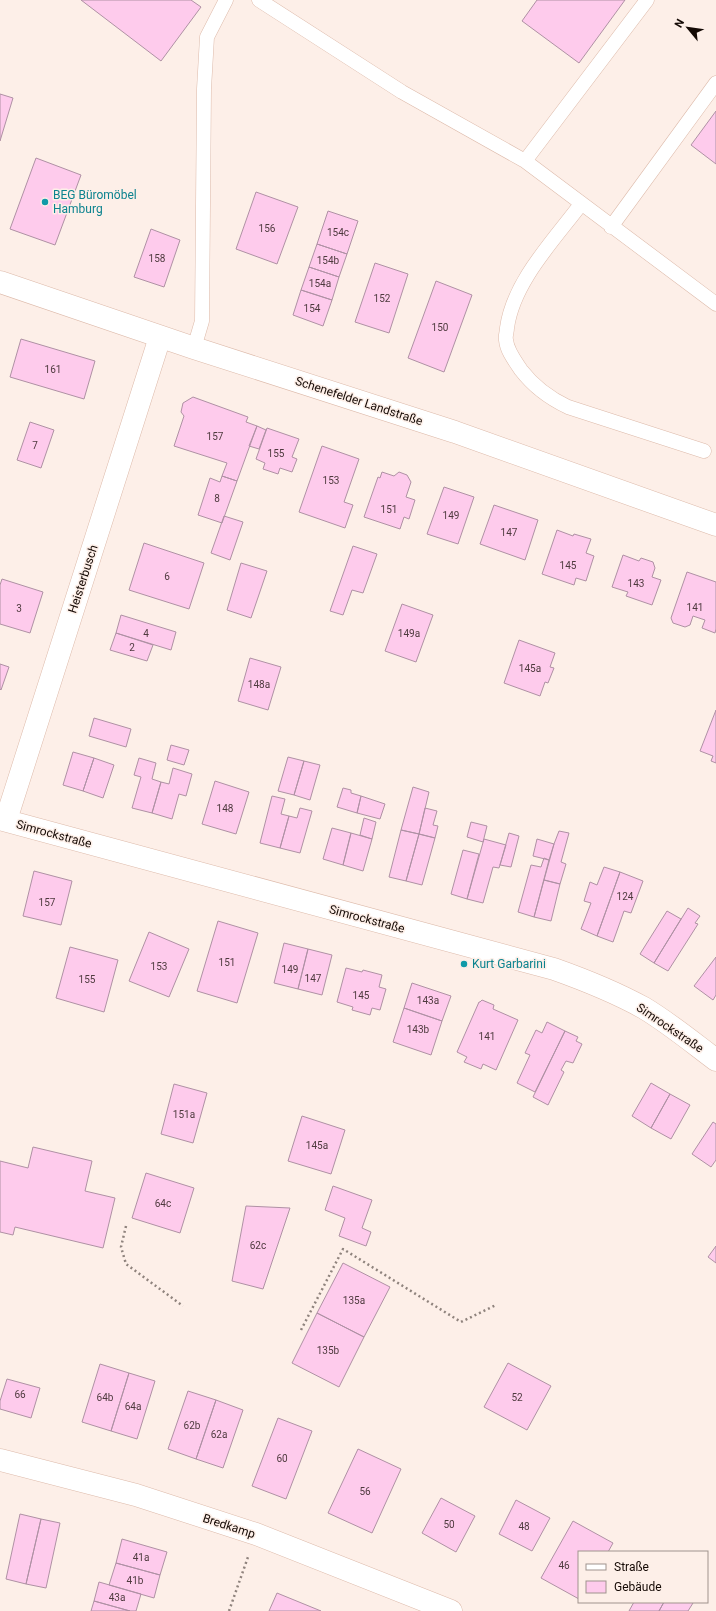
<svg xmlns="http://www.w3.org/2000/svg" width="716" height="1611" viewBox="0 0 716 1611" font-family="Roboto,sans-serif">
  <rect width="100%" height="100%" fill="#fdefe8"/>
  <path fill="#fecbec" stroke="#af91a4" d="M81,0h110l10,7 -40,54z
    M537,0h88l-46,63 -57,-42z
    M0,94l13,4 -13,43z
    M716,111v53l-25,-19z
    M36,158l45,17 -26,70 -45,-16z
    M256,192l42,15 -21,57 -41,-15z
    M328,211l30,10 -11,33 -30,-10z
    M151,229l29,11 -16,47 -30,-10z
    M317,244l30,10 -8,23 -30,-10z
    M375,263l33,11 -19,59 -34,-11z
    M309,267l30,10 -7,23 -31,-10z
    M436,281l36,14 -28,77 -36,-14z
    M301,290l31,10 -9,26 -30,-11z
    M21,339l74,22 -11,38 -74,-22z
    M193,397l55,20 -2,5 11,4 -20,55 -15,-5 5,-13 -53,-17 10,-30 -3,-4 2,-9z
    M30,422l24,8 -13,38 -24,-8z
    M257,426l9,4 -7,19 -10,-3z
    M267,428l32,11 -7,18 5,2 -5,13 -12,-4 -2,6 -15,-5 2,-6 -9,-4z
    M322,446l37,13 -15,43 9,3 -8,23 -46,-16z
    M382,472l12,4 5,-4 8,3 4,7 -5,15 9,3 -6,19 -5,-2 -4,12 -36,-12 14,-40 2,1z
    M222,476l15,5 -15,42 -24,-8 12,-37 10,4z
    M444,487l30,10 -16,47 -31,-10z
    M494,505l44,15 -13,40 -45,-16z
    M224,516l19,6 -13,38 -19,-7z
    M557,530l16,6 1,-2 17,5 -5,14 8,3 -8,25 -10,-3 -2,7 -32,-11z
    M144,543l60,20 -15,46 -60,-19z
    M353,546l24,8 -14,39 -11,-3 -9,25 -13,-4z
    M623,555l16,6 2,-3 12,4 2,6 -3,9 9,3 -9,25 -26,-9 2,-4 -16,-5z
    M241,563l26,8 -16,47 -24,-8z
    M687,572l29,10v47l-1,4 -13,-5 3,-8 -12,-4 -3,9 -5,2 -12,-4 -2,-5z
    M2,579l41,13 -13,41 -30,-9v-39z
    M402,604l31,11 -17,47 -31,-11z
    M121,615l55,17 -5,18 -55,-17z
    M116,633l37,12 -6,16 -37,-11z
    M519,640l36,13 -5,14 4,1 -6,15 -3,-1 -5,14 -36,-13z
    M250,658l31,9 -13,43 -30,-9z
    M0,664l9,3 -8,23 -1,-1z
    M716,710v53l-5,-2 2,-5 -13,-5z
    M94,718l37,11 -5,18 -37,-11z
    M171,745l18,5 -5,15 -17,-5z
    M73,752l21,6 -11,33 -20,-6z
    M288,757l16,4 -10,34 -16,-4z
    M94,758l20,7 -11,33 -20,-7z
    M139,758l17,5 -4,16 9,3 -9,31 -20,-5 9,-31 -7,-2z
    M304,761l16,4 -10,35 -16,-5z
    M173,768l19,6 -6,22 -7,-2 -7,25 -20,-6 9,-31 8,2z
    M215,781l34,11 -13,42 -34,-10z
    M413,787l16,5 -10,42 -18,-4z
    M343,788l8,2v3l10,3 -4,17 -20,-6z
    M272,796l13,3 -4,15 8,2 -9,32 -20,-5z
    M361,796l24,8 -5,15 -23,-6z
    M300,808l12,3 -12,42 -20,-5 9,-32 8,2z
    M425,808l12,3 -4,14 5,1 -3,12 -16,-4z
    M364,818l12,4 -4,17 -12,-4z
    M471,822l16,4 -4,16 -16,-5z
    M332,828l19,5 -8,32 -20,-6z
    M401,830l18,4 -13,47 -17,-4z
    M559,831l10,2 -8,29 5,2 -6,20 -16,-4 10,-36z
    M351,833l21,6 -9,32 -20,-6z
    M509,833l10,3 -8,31 -11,-2z
    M419,834l16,4 -13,47 -16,-4z
    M484,839l22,6 -7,23 -6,-1 -10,36 -16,-4z
    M537,839l17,5 -5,16 -16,-4z
    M463,850l16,4 -12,45 -16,-5z
    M544,858l5,2 -15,57 -16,-5 13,-47 10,2z
    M604,867l16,5 -23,64 -16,-7 10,-26 -7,-2 6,-19 7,3z
    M34,871l38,10 -11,44 -38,-9z
    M620,872l23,9 -12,32 -7,-2 -11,31 -16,-6z
    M544,880l16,4 -9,37 -17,-4z
    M688,908l12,8 -5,7 3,1 -30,47 -14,-8z
    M667,911l14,8 -27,44 -14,-9z
    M218,921l40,12 -21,70 -40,-12z
    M149,932l40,17 -20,48 -40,-16z
    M284,943l24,6 -10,40 -24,-6z
    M70,947l48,13 -14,52 -48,-14z
    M308,949l24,6 -10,40 -24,-6z
    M716,957v38l-3,5 -19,-14z
    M346,968l16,4 1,-2 19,5 -3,12 7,2 -6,21 -8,-2 -2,7 -18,-5 1,-3 -16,-5z
    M412,983l39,13 -9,25 -38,-13z
    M482,1000l12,5 -1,4 25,11 -22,50 -13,-6 -2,5 -17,-7 3,-5 -10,-5 22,-50h1z
    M404,1008l38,13 -11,34 -38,-13z
    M547,1022l18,9 -30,61 -18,-9 13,-28 -5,-2 11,-23 6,3z
    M565,1031l13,6 -2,4 6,3 -9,19 -7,-2 -5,9 3,2 -16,33 -15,-8z
    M651,1083l19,11 -19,34 -19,-12z
    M174,1084l33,9 -14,50 -32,-9z
    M670,1094l20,11 -19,34 -20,-11z
    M302,1116l43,14 -14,44 -43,-13z
    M713,1122l3,2v36l-5,7 -19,-13z
    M33,1147l59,14 -7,30 30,7 -12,50 -88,-21 -2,8 -13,-3v-71l28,7z
    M146,1173l48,15 -14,45 -48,-15z
    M333,1186l39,14 -10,28 9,4 -5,14 -27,-10 6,-18 -20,-8z
    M246,1206l44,2 -27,81 -31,-8z
    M716,1246v17l-8,-6z
    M343,1263l47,24 -26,50 -47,-24z
    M317,1313l47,24 -25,50 -47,-24z
    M508,1363l43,23 -24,44 -43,-23z
    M100,1364l29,9 -18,58 -29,-9z
    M129,1373l26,8 -18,58 -26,-8z
    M7,1379l33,9 -9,30 -31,-9v-8z
    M188,1391l28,9 -20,59 -28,-10z
    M216,1400l27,10 -20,58 -27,-9z
    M278,1418l34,13 -26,68 -34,-13z
    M358,1449l43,20 -29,64 -44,-20z
    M441,1498l34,18 -19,36 -34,-19z
    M516,1500l34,18 -18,33 -33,-17z
    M20,1514l21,5 -15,65 -20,-5z
    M41,1519l19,4 -14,65 -20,-4z
    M573,1521l40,22 -5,9h-29v47l-38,-21z
    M122,1539l45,13 -7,23 -44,-12z
    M116,1563l44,12 -6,23 -45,-13z
    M99,1582l42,12 -5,17h-6l-36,-10z
    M277,1593l44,18h-52z
    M94,1601l36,10h-39z
    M634,1602h30l-5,9h-30z
    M664,1602h26l3,1 -5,8h-29z"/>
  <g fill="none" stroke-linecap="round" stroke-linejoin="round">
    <defs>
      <path id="lane" d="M259,0l143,92 123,69 191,143
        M525,161l122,-161
        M581,204c-27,36 -68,78 -74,124 0,4 -2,8 -1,12 1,11 9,21 15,30 13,17 28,28 47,37l136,44
        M611,227l105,-144
        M194,348l8,-27 2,-232 3,-52 19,-37"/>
      <path id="street" d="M0,819l554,150c31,11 61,23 90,39 25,15 48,34 72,52
        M6,820l154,-483
        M0,1460l136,35 120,39 195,77"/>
      <path id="secondary" d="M0,282l194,66 261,84 261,93"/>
    </defs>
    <use href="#lane" stroke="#ddbaaa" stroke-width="15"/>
    <use href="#street" stroke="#ddbaaa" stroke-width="23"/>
    <use href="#secondary" stroke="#ddbaaa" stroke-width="23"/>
    <path stroke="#8f837d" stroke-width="2.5" stroke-dasharray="2 3" stroke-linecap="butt" d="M126,1226l-5,21 5,17 57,42
      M301,1330l42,-81 118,73 35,-17
      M229,1611l19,-54"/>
    <use href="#lane" stroke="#fff" stroke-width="14"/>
    <use href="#street" stroke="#fff" stroke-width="22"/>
    <use href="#secondary" stroke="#fff" stroke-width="22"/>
  </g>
  <g fill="#0f9aa8" stroke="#fdefe8" stroke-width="1.5">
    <circle cx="45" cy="202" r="4"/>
    <circle cx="464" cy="964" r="4"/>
  </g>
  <g text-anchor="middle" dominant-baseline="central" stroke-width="3" stroke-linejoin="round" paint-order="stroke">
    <g font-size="10" fill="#4e3a3e">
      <text x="267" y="228">156</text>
      <text x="338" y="232">154c</text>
      <text x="157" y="258">158</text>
      <text x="328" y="260">154b</text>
      <text x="320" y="283">154a</text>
      <text x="382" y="298">152</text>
      <text x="312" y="308">154</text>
      <text x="440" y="327">150</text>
      <text x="53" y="369">161</text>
      <text x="215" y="436">157</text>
      <text x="35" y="445">7</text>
      <text x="276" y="453">155</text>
      <text x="331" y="480">153</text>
      <text x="217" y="498">8</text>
      <text x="389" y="509">151</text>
      <text x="451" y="515">149</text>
      <text x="509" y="532">147</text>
      <text x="568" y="565">145</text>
      <text x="167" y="576">6</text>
      <text x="636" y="583">143</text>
      <text x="695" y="607">141</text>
      <text x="19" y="608">3</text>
      <text x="146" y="633">4</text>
      <text x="409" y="633">149a</text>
      <text x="132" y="647">2</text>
      <text x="530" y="668">145a</text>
      <text x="259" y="684">148a</text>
      <text x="225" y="808">148</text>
      <text x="625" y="896">124</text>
      <text x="47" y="902">157</text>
      <text x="227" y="962">151</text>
      <text x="159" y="966">153</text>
      <text x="290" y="969">149</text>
      <text x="313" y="978">147</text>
      <text x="87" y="979">155</text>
      <text x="361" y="995">145</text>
      <text x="428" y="1000">143a</text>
      <text x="418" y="1029">143b</text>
      <text x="487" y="1036">141</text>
      <text x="184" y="1114">151a</text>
      <text x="317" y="1145">145a</text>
      <text x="163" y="1203">64c</text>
      <text x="258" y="1245">62c</text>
      <text x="354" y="1300">135a</text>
      <text x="328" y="1350">135b</text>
      <text x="20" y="1394">66</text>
      <text x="105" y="1397">64b</text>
      <text x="517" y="1397">52</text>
      <text x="133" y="1406">64a</text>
      <text x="192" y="1425">62b</text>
      <text x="219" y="1434">62a</text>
      <text x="282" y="1458">60</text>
      <text x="365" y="1491">56</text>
      <text x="449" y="1524">50</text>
      <text x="524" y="1526">48</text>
      <text x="141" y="1557">41a</text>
      <text x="564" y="1565">46</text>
      <text x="135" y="1580">41b</text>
      <text x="117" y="1597">43a</text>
    </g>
    <g font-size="12" fill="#0d838f" stroke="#fdefe8" text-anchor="start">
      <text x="53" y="195">BEG Büromöbel<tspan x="53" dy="14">Hamburg</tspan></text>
      <text x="472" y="964">Kurt Garbarini</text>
    </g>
    <g font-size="12" fill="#140904" stroke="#fdefe8">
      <text transform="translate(359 401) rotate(18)">Schenefelder Landstraße</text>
      <text transform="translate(83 579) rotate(-72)">Heisterbusch</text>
      <text transform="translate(54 834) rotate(15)">Simrockstraße</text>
      <text transform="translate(367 919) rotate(15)">Simrockstraße</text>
      <text transform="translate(670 1028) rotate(34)">Simrockstraße</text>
      <text transform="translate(229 1526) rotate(18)">Bredkamp</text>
    </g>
  </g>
  <rect x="578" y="1551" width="130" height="52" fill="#fdefe8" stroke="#a0938d"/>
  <rect x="586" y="1564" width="20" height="6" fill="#ffffff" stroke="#a0938d"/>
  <text x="614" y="1571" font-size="12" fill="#140904">Straße</text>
  <rect x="586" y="1581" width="20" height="12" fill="#fecbec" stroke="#a0938d"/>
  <text x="614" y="1591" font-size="12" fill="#140904">Gebäude</text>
  <g transform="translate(688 28) rotate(299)" stroke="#fdefe8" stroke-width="3" paint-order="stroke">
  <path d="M0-3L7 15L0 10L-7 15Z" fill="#140904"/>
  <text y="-6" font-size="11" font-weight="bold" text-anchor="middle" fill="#140904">N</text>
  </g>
</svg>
